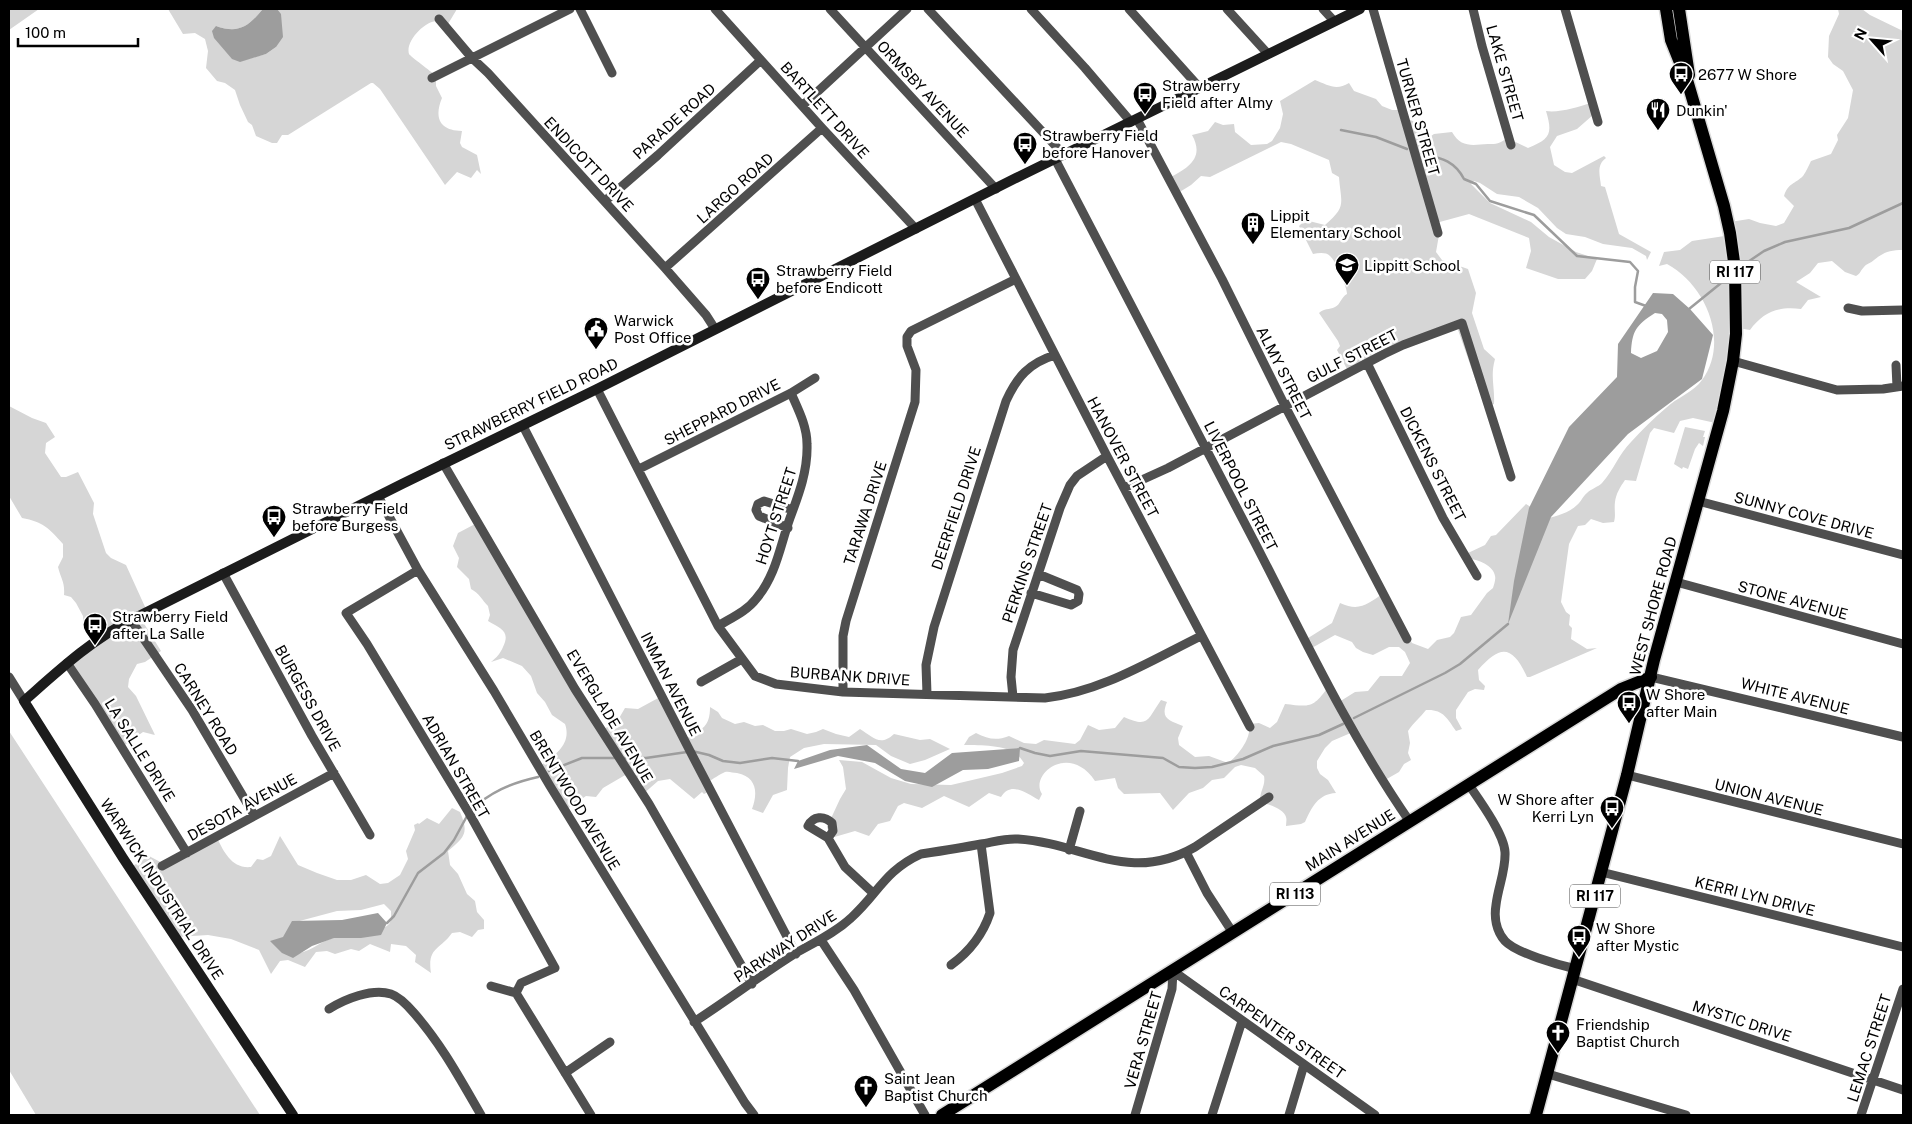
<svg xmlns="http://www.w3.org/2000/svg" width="1912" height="1124" viewBox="0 0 1912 1124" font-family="'Public Sans',sans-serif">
  <rect width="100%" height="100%" fill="#fff"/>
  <path fill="#d6d6d6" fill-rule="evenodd" d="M9,9h30l-30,21z
    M168,9h289l-9,15c-3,-1 -8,-3 -11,-3 -12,0 -32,20 -28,33 2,3 22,17 27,22v10l6,12c-8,19 -3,33 20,33l-2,12 2,4 15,8 4,19 -4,-4 -6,8 -14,-6 -12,13 -65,-96 -7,-6h-2l-83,52h-6l-5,8h-5l-16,-7 -4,-11 -4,-3 -8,-17 -5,-15 -10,-7 -8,-2 -11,-13 2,-17 -3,-12 -10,-6 -12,1zM262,10l8,1 6,36 -10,7 -26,7 -24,-35c22,8 32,1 46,-16z
    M1838,9h24l8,6 33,16v219c-13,0 -19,2 -29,10 -3,3 -8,4 -10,7 -4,4 -3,6 -8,9l-11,-4 -13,-11 -14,2 -8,10 -14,9 25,15 -13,3 -7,9c-22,-3 -38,3 -51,21l-12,-2 -18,96 -27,-6 -13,3 -6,12 -20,-5 -4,5 -14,48 -11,-1c-5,7 -9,14 -10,22 -1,8 1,13 -1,20l-11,1 -12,-4 -6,6 -7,1 -9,18 -8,58 5,10 4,3 -1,10 3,3 -1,11 16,10 10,-1 -67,29h-3c-15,-33 -27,-32 -49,-7l1,10 6,6 -1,4 -9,-1 -7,3 -12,18v8l6,11 -6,2c-9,-13 -13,-22 -30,-21 -6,8 -13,13 -18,21l2,12 -2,10 3,7 -7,4 -5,8 -14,8 -32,-48 -21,9 -7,7 -8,13v7l3,6 8,6 8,13c-18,1 -24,14 -31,29l-4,2 -15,2c0,-3 1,-6 0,-9 -2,-8 -19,-14 -26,-14 -1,-11 6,-17 4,-27l-9,-8 -14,-3 -6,2 -11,11 -12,2 -9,8 -14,5 -16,17 -13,-17 -36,1 -6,-6 -3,-10 -20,3c-26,-39 -66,-6 -53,13l-3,6c-13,-7 -28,-19 -38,-3l-12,-4 -20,14 -25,-11 -22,12 -18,-5 -6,3 -8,15 -12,3 -9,12 -14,-5 -24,7 -4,-11 13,-28 6,-10 -3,-22 -4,-7 23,2 29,16 20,6 40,1 51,-12 20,-7 2,-3c-11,-20 -40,-17 -60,-18l5,-8 7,-4c12,6 20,8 33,3l15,7 12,1 8,-4 31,4 5,-4 8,-15 11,5 16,-2 9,-11c25,11 23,3 37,-17l6,2c-7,17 2,18 16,24l-5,12 1,7 16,12 14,-1 19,7c11,-8 24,-26 21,-39l10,-1 11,5 7,-6 8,-18c26,3 28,4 44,-18l10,16 16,-10 13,-1 12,-15h22l8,-13 -5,-11 -6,-5h-10l-16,8 -10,-3 -7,-4 -4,-6 -17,-7 -25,14 -5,-9 27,-17 8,-20c20,9 27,1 44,-10l28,50 16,6 9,-9 13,-3 4,-4 7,-16 10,-2 16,-22 6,-5c1,-3 3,-9 2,-12 -1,-10 -17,-17 -26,-17l-1,-6 17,-8 6,-9 5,-1 30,-31 8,5 9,11c11,-4 25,-6 34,-15 4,-3 6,-9 10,-12 4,-4 11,-6 15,-10 11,-12 17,-29 29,-41 11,-12 23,-24 35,-34 10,-10 28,-16 36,-28 28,-38 4,-95 -35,-116l-8,2 5,-14 16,-2 12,-9 39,-6 -1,-13 19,-3 11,4 16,3 8,-3 10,-17 -10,-10c4,-13 11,-12 19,-20 3,-4 6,-11 8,-15l20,-7 7,-14 -1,-5 11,-17 5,-28 -10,-19 -10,-7 -5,-7 1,-21 10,-22z
    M1315,80c13,5 21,11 34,3l5,8 22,8 6,7 10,4h9l3,8 9,3 15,17 6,-4 18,-2c9,16 20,13 36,12 9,0 11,0 19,-6l21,10c22,-9 25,-14 18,-37 13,2 32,-4 45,-8l2,12 -16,14 -20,7 -7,11 4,18 11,7 7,1 32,-17 2,2c-10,7 -6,18 -5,28l4,1 14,47 32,18 -4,8 -1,-4 -14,-8 -29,-4 -18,-7 -19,-3 -9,-6 -19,-20 -19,-11 -22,-3 -17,-11 -6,-2 -3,3 19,19 41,19 18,15 27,15 21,7 -5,12 -7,8h-27l-32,-11 5,-17 -2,-13 -60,-24 -33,9 3,12 -3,17 6,8 26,9 8,24 -4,20 12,36 11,10c-5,18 0,27 -1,45l-9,3 -28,-80 -109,44 -11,-21 3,-4 -2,-5 -19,-28c5,-5 10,-3 16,-6 6,-3 6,-10 12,-13 0,-7 -11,-33 -17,-38 -4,-4 -11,-3 -17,-2l-14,-28 6,-6 20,5c22,-19 16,-21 14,-48l-7,-4 -3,-13 -38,-16 -10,-2 -71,35 -9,-1 -10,9 -13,8 -9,-15c19,-10 36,-20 23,-43l16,-4 7,-9 8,3 11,-1 1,8 16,13 16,-1 5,-3 8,-13 3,-14 -3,-13z
    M9,406l23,12 14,5 9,14 -9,6 -1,10 16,24h5l12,-5 16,31 -1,11 13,39 5,5 15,7 20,44 -6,8 21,34 -16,11 -8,2 -8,15 -1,8 8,9 19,39 -12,-3 -18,13 -54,-83 24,-19 -11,-14 -1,-13 -7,-13 -5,-6 -7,-2c1,-13 -3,-16 -6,-28l5,-10v-13c-14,-16 -20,-22 -41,-26l-13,-22z
    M1685,427l20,4 -2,6h2l-2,9 -4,-3 -4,6 -7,20 -5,-2 -1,2 -8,-5z
    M477,523l127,206 14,-9 7,-12 13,1 22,-12 27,41c15,-9 23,-11 23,-31l8,5 4,6 13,6 9,-2 11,4 8,-1 12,6h9l7,-2 16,5 9,-2 7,-3 13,5 13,3 11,-8c13,8 20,18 34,5l26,6 10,-1 20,10 -25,11 -15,4 -19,-8 -15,-11 -52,-1 -20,4 -14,9 -2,11 -1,22 -14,5 -10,18 -11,-4c6,-16 5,-32 -15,-36 -4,0 -8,-2 -12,-1 -5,2 -12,7 -17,10l2,9 -6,3 -2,-2 -8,7 -24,-20 -12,2 -16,14 -15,-21 -24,14 -7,9 -10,-1 -19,13 -27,-43c15,-11 32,-22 25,-42l-13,-9 -7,-13 -8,-9 -6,-17 -9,-10 -19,-8 -12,4c6,-5 9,-8 12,-15 8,-16 -3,-19 -15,-26l2,-6 -2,-9c-6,-6 -9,-13 -17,-17l-2,-10 -12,-12 2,-9 -6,-12 5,-13z
    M9,731l251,384h-224l-27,-45z
    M452,808l8,4c9,21 5,25 -12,39l2,14 8,9 9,20 8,7 2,11 7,8v9l-6,1 -6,7 -12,-5 -8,1c-12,17 -25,14 -21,40l-16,-11 1,-7 -10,-9 -15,-2 -1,8 -20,-8 -11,7 -8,-2 -16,5 -8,-3 -11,1 -11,15 -17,-7 -8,1 -9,13 -12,-24 -28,-11 -23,-4 -31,2 -46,-70 18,-11 17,9 51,-27c7,14 15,31 34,29l6,-8 6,1 8,-4 9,-20 18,29 19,8 20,7h14l15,-5 14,9 8,-1 12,-8 8,-16 -2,-8 9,-21 -1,-5 4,-2 1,1 8,-6 12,6zM384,904l7,7c0,5 1,11 -3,14 -9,8 -42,9 -55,13 -12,3 -20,12 -33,15l-8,-30 45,-12 24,-1z"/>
  <path fill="#9d9d9d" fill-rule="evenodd" d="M277,9l4,5 2,23 -7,10 -10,7 -26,8 -8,-3 -18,-21 -2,-7 4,-5c22,8 32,1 46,-16z
    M1653,293l20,1 17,15 23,26 -11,44 -74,55 -77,83 -43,107 6,-43 15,-73 40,-81 48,-50 1,-33zM1655,313l7,1 5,6 1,12 -11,19 -16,7 -10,-5c1,-22 5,-28 24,-40z
    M867,745l34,24 24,4 27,-20 68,-5 -1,13 -31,8 -25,1 -31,17 -27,-6 -30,-18 -37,-7 -44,13 4,-8 32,-11z
    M378,913l9,10 -6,12 -20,3h-27l-22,8 -19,12 -11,-5 -12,-12 13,-4 9,-16 50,-1z"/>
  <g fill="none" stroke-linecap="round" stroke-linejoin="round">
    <path stroke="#9d9d9d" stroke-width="2.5" d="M1341,130l35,7 31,12
      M1421,153c19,5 33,7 43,26l12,5 14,17 44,14 43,41 53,6 8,9 -3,16v15l11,4
      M1739,268l25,-17 21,-9 64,-14 54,-25
      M1689,309l42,-34
      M1354,718l91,-45 15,-9 48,-40
      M1020,748l15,5 15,3 31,-5 82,7 16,9 16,1 17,-1 31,-8 30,-13 46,-11 24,-11
      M692,751l17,4 14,6 17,2 32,-5 26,3
      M623,758h23l41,-6
      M549,771l33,-13h35
      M470,811c20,-19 41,-28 68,-34
      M387,923l7,-7 24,-43 26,-20 10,-13 13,-24"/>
    <defs>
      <path id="primary" d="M1679,9l10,66
        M942,1115l679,-426 30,-12
        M1536,1115l91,-340 27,-115 69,-249 10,-50 3,-27 -1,-65 -5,-36 -6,-27 -37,-126 -16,-40 -5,-31"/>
    </defs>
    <use href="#primary" stroke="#dbdbdb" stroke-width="15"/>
    <path stroke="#4f4f4f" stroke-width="9" d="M580,9l32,64
      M715,9l107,119 94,101
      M830,9l166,180
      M928,9l136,146
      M1031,9l54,59 46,54
      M1129,9l70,78
      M1227,9l41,45
      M1323,9l11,12
      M1373,9l65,224
      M1473,9l9,37 29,99
      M1565,9l33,113
      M439,19l33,39 16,15 177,195 41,47 9,14
      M432,78l138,-69
      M802,106l105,-97
      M1137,119l85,160 63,127 122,233
      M1055,159c66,128 133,255 199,382 49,95 95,193 156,281
      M975,199l132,257 143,271
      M605,201l53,-46 103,-95
      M665,268l157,-140
      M1848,308l14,3 41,-1
      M1733,361l104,29 46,-1 20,-3
      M1367,363l76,155 34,58
      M1896,365l1,22
      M597,389l121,237 37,50 21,8 67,8 202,6c56,-6 105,-37 156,-62
      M523,426l167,325 106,203
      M443,463l132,226 74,115 103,180
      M639,469l152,-76 24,-15
      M1124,488l44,-20 216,-114 19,-9 59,-22 49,154
      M378,496l40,74 76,121 56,95 195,317 9,12
      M1698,501l205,54
      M788,528l-29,-12 -3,-6 2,-6 6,-3 29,9
      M418,570l-72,43 21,31 102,169 86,155 -34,15 -5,10
      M223,573l89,163 58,99
      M1676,582l227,62
      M1031,593l40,12 7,-4 1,-7 -2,-4 -39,-16
      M131,620l61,90 62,105
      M718,626c13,-8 29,-15 38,-27 20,-23 24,-53 34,-81 9,-24 18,-48 17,-74 0,-18 -9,-35 -16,-51
      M67,663l28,41 92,149
      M9,677l15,24
      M1651,677l252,60
      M701,682l41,-23
      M843,692v-56l3,-15 69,-219 1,-32 -9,-24v-9l4,-6 105,-52
      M927,694l-1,-29 8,-38 72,-226c11,-24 23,-38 49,-46
      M1013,697l-2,-20 2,-27 47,-142 10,-23 7,-9 30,-20
      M1627,775l276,69
      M1469,785c11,16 35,49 36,67 1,18 -7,35 -9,53 -2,12 0,26 9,36 11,12 54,24 71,28
      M828,838l-20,-12c5,-10 16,-11 24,-3l1,8 -5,7 17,29 28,26
      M1069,850l11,-39
      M1186,852l21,41 26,40
      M162,866l172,-93
      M1601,872l302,75
      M821,940l33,50 71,125
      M951,965c18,-13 32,-31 39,-52l-9,-69
      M1173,971l202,144
      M1572,979l331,111
      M491,986l25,7 75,122
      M329,1009c16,-10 43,-21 62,-15 9,3 17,12 23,19 28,32 46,66 67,102
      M694,1022c34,-22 67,-47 102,-69 19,-11 39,-20 55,-35 27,-24 33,-47 70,-64 20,-3 40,-6 60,-10 12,-2 25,-6 37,-5 65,4 111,46 177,8l74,-50
      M565,1073l45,-31
      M1548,1074l138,41
      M1135,1115l37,-126 1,-18
      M1212,1115l30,-94
      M1289,1115l15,-50
      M1861,1115l42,-126"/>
    <path stroke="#1c1c1c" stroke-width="10" d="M293,1115l-170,-257 -99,-157c33,-29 67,-61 107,-81l271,-136 195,-95 419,-211 344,-169"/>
    <use href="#primary" stroke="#000" stroke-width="12"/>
  </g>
  <defs>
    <symbol id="bus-pin" viewBox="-11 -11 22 30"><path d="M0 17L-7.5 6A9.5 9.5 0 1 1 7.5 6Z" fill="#000" stroke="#fff"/><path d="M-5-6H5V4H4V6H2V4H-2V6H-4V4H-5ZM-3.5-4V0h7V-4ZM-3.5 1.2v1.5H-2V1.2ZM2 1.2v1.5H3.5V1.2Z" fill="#fff"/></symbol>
    <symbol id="restaurant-pin" viewBox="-11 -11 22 30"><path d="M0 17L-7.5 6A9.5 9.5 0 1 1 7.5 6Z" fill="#000" stroke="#fff"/><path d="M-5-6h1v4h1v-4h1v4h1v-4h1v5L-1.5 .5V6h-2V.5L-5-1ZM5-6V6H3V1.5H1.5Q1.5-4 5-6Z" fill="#fff"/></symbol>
    <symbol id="building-pin" viewBox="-11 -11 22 30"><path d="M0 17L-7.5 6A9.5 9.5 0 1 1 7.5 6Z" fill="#000" stroke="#fff"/><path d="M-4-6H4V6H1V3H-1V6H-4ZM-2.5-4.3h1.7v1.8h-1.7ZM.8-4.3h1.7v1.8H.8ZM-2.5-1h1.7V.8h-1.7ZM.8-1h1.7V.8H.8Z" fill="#fff"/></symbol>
    <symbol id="school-pin" viewBox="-11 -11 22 30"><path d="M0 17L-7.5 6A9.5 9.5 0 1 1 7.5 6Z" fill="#000" stroke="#fff"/><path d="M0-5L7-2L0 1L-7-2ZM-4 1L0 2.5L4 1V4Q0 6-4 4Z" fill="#fff"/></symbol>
    <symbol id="civic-pin" viewBox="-11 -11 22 30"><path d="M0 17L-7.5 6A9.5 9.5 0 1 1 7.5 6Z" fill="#000" stroke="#fff"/><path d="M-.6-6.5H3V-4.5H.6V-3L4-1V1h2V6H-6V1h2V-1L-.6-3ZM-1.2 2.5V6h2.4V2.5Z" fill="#fff"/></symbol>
    <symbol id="church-pin" viewBox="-11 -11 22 30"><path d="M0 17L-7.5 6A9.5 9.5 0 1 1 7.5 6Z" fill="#000" stroke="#fff"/><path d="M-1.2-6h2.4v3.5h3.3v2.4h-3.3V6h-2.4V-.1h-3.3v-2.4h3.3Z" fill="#fff"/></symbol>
  </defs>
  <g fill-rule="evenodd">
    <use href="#bus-pin" x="1667" y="60" width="28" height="38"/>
    <use href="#bus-pin" x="1131" y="80" width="28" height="38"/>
    <use href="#restaurant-pin" x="1644" y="96" width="28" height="38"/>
    <use href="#bus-pin" x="1011" y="130" width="28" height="38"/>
    <use href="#building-pin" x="1239" y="210" width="28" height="38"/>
    <use href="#school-pin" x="1333" y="251" width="28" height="38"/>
    <use href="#bus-pin" x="744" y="265" width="28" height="38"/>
    <use href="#civic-pin" x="582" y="315" width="28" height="38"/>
    <use href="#bus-pin" x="260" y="503" width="28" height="38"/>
    <use href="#bus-pin" x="81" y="611" width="28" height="38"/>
    <use href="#bus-pin" x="1615" y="689" width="28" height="38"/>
    <use href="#bus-pin" x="1598" y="794" width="28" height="38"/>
    <use href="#bus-pin" x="1565" y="923" width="28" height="38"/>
    <use href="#church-pin" x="1544" y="1019" width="28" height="38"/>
    <use href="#church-pin" x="852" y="1073" width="28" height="38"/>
  </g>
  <g text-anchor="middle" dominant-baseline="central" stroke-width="5" stroke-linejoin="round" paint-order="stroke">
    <g fill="#fff" stroke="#4c4c4c" stroke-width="1">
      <rect x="1710" y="260.5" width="50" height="23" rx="4"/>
      <rect x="1270" y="882.5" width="50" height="23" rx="4"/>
      <rect x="1570" y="884.5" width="50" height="23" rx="4"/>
    </g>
    <g font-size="14" font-weight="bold" fill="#000">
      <text x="1735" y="272">RI 117</text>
      <text x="1295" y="894">RI 113</text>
      <text x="1595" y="896">RI 117</text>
    </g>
    <g font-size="15" fill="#000" stroke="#fff">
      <text transform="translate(1505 73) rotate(74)">LAKE STREET</text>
      <text transform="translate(923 89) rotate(47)">ORMSBY AVENUE</text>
      <text transform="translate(825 110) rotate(48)">BARTLETT DRIVE</text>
      <text transform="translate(1418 117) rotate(74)">TURNER STREET</text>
      <text transform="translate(674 121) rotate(-42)">PARADE ROAD</text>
      <text transform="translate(589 164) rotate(47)">ENDICOTT DRIVE</text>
      <text transform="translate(735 188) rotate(-42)">LARGO ROAD</text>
      <text transform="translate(1352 356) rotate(-27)">GULF STREET</text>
      <text transform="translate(1284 373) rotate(63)">ALMY STREET</text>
      <text transform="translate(531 404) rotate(-26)">STRAWBERRY FIELD ROAD</text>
      <text transform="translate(722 412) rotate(-27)">SHEPPARD DRIVE</text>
      <text transform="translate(1123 457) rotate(62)">HANOVER STREET</text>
      <text transform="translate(1433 464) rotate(63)">DICKENS STREET</text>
      <text transform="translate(1241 486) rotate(63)">LIVERPOOL STREET</text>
      <text transform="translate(956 508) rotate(-72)">DEERFIELD DRIVE</text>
      <text transform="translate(865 513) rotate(-72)">TARAWA DRIVE</text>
      <text transform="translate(1804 515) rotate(15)">SUNNY COVE DRIVE</text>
      <text transform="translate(776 516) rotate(-72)">HOYT STREET</text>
      <text transform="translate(1027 563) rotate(-71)">PERKINS STREET</text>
      <text transform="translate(1793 600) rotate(15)">STONE AVENUE</text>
      <text transform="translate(1653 606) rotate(-75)">WEST SHORE ROAD</text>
      <text transform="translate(850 676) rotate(4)">BURBANK DRIVE</text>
      <text transform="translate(671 684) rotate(63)">INMAN AVENUE</text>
      <text transform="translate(1795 696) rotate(14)">WHITE AVENUE</text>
      <text transform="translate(308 698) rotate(61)">BURGESS DRIVE</text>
      <text transform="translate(206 709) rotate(58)">CARNEY ROAD</text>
      <text transform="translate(610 716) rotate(59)">EVERGLADE AVENUE</text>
      <text transform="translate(140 750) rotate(58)">LA SALLE DRIVE</text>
      <text transform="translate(456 766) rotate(60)">ADRIAN STREET</text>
      <text transform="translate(1769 797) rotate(14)">UNION AVENUE</text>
      <text transform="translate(575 800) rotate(59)">BRENTWOOD AVENUE</text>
      <text transform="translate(242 807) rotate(-29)">DESOTA AVENUE</text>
      <text transform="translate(1350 840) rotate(-32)">MAIN AVENUE</text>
      <text transform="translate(162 889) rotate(57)">WARWICK INDUSTRIAL DRIVE</text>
      <text transform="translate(1755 896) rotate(14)">KERRI LYN DRIVE</text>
      <text transform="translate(785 946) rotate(-33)">PARKWAY DRIVE</text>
      <text transform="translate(1742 1021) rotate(18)">MYSTIC DRIVE</text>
      <text transform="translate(1282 1032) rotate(35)">CARPENTER STREET</text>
      <text transform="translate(1143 1040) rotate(-74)">VERA STREET</text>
      <text transform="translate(1869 1048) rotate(-72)">LEMAC STREET</text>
    </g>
    <g font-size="15" fill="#000" stroke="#fff" text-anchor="start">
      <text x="1698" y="74">2677 W Shore</text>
      <text x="1162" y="85">Strawberry<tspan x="1162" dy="17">Field after Almy</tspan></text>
      <text x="1676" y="110">Dunkin'</text>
      <text x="1042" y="135">Strawberry Field<tspan x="1042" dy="17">before Hanover</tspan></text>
      <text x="1270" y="215">Lippit<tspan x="1270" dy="17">Elementary School</tspan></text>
      <text x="1364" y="265">Lippitt School</text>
      <text x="776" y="270">Strawberry Field<tspan x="776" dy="17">before Endicott</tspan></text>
      <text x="614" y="320">Warwick<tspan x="614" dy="17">Post Office</tspan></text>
      <text x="292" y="508">Strawberry Field<tspan x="292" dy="17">before Burgess</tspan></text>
      <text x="112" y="616">Strawberry Field<tspan x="112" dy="17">after La Salle</tspan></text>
      <text x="1646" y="694">W Shore<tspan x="1646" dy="17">after Main</tspan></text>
      <text x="1594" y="799" text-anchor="end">W Shore after<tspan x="1594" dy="17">Kerri Lyn</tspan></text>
      <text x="1596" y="928">W Shore<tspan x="1596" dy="17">after Mystic</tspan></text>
      <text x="1576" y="1024">Friendship<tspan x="1576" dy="17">Baptist Church</tspan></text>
      <text x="884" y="1078">Saint Jean<tspan x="884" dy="17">Baptist Church</tspan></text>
    </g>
  </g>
  <rect width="1912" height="1124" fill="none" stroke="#000000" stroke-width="20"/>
  <g transform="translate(1872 40) rotate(297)" stroke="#ffffff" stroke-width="4" paint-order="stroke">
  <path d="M0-4L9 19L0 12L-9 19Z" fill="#000000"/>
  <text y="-8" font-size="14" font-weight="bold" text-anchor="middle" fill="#000000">N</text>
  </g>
  <path d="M18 38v8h120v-8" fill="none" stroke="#000000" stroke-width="2.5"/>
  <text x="25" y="38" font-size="15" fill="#000000" stroke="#ffffff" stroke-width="4" paint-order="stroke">100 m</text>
</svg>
